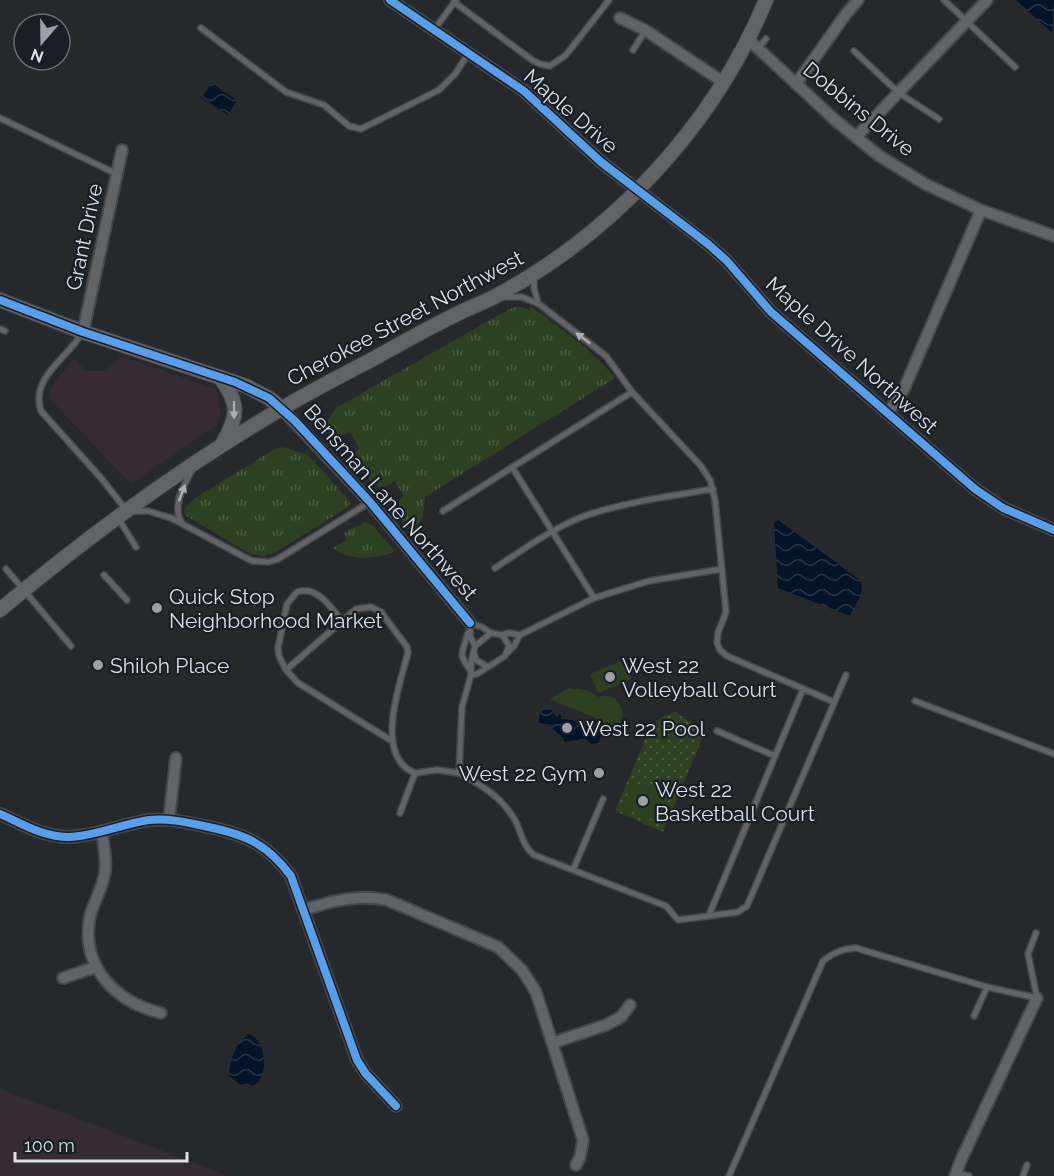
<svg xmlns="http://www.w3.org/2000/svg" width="1054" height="1176" viewBox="0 0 1054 1176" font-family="Raleway,sans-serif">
  <defs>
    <pattern id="grass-tufts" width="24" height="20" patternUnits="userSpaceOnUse" patternTransform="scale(1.5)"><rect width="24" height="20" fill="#2d4122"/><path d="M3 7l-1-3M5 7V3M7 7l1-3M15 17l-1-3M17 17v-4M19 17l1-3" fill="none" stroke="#4b5c42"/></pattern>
    <pattern id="park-dots" width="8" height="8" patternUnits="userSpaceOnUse" patternTransform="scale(1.5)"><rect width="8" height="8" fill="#2d4122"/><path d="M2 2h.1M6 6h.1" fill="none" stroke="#4b5c42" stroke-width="1.8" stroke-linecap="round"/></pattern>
    <pattern id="water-waves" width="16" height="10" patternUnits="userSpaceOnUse" patternTransform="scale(1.5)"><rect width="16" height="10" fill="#031328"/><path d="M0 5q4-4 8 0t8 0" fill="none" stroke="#273547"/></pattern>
  </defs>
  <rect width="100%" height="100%" fill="#26292c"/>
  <path fill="#362a34" d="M119,355l97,34 3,8 1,17 -3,11 -86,59 -83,-87 5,-13 21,-25 12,12h18l13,-9z
    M0,1089l90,34 138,53h-228z"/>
  <path fill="url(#grass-tufts)" d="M531,306c30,23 61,43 84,72l-190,119 -2,19 -10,18 -14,-17v-17l5,-4 -9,-15 -13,7 -8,-3 -21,-23 -2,-4 8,-10 -9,-16 -14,6 -10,-6c-2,-9 5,-17 10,-24l168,-96c9,-5 16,-7 25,-2z
    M283,447l25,8 40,44 2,5 -2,3 -72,45 -13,4 -13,-2 -65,-39 -1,-6 11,-11 80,-49z
    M365,522l7,3 22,25 -1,2c-19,8 -43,9 -60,-4l14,-8 -3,-7z"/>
  <path fill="url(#park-dots)" d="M675,712l29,18 1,2 -42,100 -48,-21 36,-85 13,-10z"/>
  <path fill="#2d4122" d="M623,660l8,19 -33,14 -8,-19z
    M568,688l17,2 14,7c17,-6 29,12 21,27l-10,5c-8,-13 -44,-21 -60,-30z
    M633,782l32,13 -11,25 -32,-14z"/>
  <path fill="url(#water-waves)" d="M1016,0h38l-2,33z
    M211,83l26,17 -9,15 -26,-17z
    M778,520l82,60c6,12 -5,25 -10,36l-72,-28 -4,-65z
    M543,710h11v5l4,2 1,-3 2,1v4l12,1 9,7 6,1 -1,3 11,1 3,3 -2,8 -8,1 -8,-5 -19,3 -1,-4 -11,-10 1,-3 -14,-2v-7z
    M249,1034c18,6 22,47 1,53l-10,-3 -11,-8c0,-14 7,-35 20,-42z"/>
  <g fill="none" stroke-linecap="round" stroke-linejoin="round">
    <defs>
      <path id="lane" d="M944,0l71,67
        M454,2l78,58 8,4 10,2 16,-11 43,-55
        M201,28l85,64 38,13 25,21 12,3 78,-39 16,-16 14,-21
        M434,30l22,-30
        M759,47l7,-8
        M633,50l12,-19
        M854,51l45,42 40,26
        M0,118l117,56
        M534,277v11l4,15
        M501,297h21l17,7 67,52 26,36
        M0,329l5,2
        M82,333c-15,26 -52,44 -41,78l60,67 26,33h21l23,7 81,43 17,1 9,-3 92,-57
        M512,467l82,131
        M443,511l189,-119 69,74 9,14 5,20 11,112 -8,21 -1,10 3,7 7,6 107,46
        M118,518l18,29
        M182,523c-11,-17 2,-37 10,-53
        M495,568c29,-19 59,-41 92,-53 40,-13 84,-19 126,-26
        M6,569l65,77
        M104,575l23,25
        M342,621c-11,-13 -24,-36 -45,-29l-10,12 -9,44 1,8 7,14 12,13 94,58
        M468,633c-5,20 -11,19 2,37
        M502,635l7,-2 11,2
        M475,646l-5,-10v-13l12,4 9,6
        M508,652l6,-6 6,-11 74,-37 55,-17 73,-12
        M474,653l2,7 12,7 17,-11 4,-11 -7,-10 -11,-2 -16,13 -4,16v13l-9,32 -3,66c23,12 45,26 57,49 6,13 7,24 18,33l132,51 12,14 60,-8 9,-6 99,-231
        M286,670l70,-61 15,-2 10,5 26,35 1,6c-8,30 -35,104 7,120
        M471,675l6,-1 11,-7
        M915,701l139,53
        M717,731l58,25
        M400,813l15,-40 22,-3 22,3
        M573,870l30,-71
        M709,915l94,-226
        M974,1016l13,-29
        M956,1173l13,3
        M729,1176l94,-215c11,-9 20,-12 33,-13l131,39 50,11 -9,-44 8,-21
        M1023,1176l4,-11"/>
      <path id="street" d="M390,0l134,91 77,71 107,82 19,17 44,51 204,177 28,19 51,22
        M620,18l25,12 78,52
        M748,39l87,81 43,35 47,29 56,26 73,26
        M796,84l50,-70 12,-14
        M856,137l131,-137
        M83,332l39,-182
        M281,408l89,94 100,121
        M888,413l16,-24 77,-179
        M0,814c23,10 43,23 69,23 27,-1 53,-13 80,-17 17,-2 33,1 50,5 42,8 66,16 92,51l66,184 9,14 30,32
        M169,819l7,-61
        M102,831c1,13 5,28 3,41 -2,16 -11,29 -15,44 -10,50 25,86 71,97
        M303,910c29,-9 54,-16 84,-10l111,47 24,23 14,22 47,148 -3,17 -4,8
        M63,978l33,-11
        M552,1043l54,-18 15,-8 9,-12
        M955,1176l6,-16 76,-162"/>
      <path id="secondary" d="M0,300l83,32 163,54 23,12 12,10
        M220,377c19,27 19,37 3,66
        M0,610c88,-74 182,-143 281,-201 30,-18 61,-34 92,-50 27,-15 53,-30 80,-43 13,-7 27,-12 41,-19 119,-63 220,-172 272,-297"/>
    </defs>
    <use href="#lane" stroke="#44474b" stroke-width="8"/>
    <use href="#street" stroke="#44474b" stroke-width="14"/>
    <use href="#secondary" stroke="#44474b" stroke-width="16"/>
    <use href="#lane" stroke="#616366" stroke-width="5"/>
    <use href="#street" stroke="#616366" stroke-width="10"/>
    <use href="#secondary" stroke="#616366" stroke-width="14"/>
    <defs>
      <path id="cycleway" d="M390,0l134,91 77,71 107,82 19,17 44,51 204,177 28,19 51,22
        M0,300l83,32 152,50 34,16 26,23 75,81 100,121
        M0,814c23,10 43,23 69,23 27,-1 53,-13 80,-17 17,-2 33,1 50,5 42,8 66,16 92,51l66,184 9,14 30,32"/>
    </defs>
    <use href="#cycleway" stroke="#181f27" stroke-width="11"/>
    <use href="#cycleway" stroke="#5a9eea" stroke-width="8"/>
  </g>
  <defs><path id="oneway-solid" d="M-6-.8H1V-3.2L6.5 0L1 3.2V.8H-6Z" transform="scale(1.5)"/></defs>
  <g fill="#aaadb2">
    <use href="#oneway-solid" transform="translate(583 338) rotate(-143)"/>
    <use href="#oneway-solid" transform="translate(234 410) rotate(90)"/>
    <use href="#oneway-solid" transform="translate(182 493) rotate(-70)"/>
  </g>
  <g fill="#9c9fa4" stroke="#181f27" stroke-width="2">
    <circle cx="157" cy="608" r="6"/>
    <circle cx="98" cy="665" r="6"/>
    <circle cx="610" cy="677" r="6"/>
    <circle cx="567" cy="728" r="6"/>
    <circle cx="599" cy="773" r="6"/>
    <circle cx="643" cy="801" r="6"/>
  </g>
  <g text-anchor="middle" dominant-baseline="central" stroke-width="4.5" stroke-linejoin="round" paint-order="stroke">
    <g font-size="21" fill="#dbdfe5" stroke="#181f27">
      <text transform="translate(859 109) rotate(39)">Dobbins Drive</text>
      <text transform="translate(571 111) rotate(41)">Maple Drive</text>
      <text transform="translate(84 237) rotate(-78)">Grant Drive</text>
      <text transform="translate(405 318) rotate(-28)">Cherokee Street Northwest</text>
      <text transform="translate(852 355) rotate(42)">Maple Drive Northwest</text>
      <text transform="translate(391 502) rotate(49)">Bensman Lane Northwest</text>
    </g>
    <g font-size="21" fill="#dbdfe5" stroke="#181f27" text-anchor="start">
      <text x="169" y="596">Quick Stop<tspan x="169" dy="24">Neighborhood Market</tspan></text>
      <text x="110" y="665">Shiloh Place</text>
      <text x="622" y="665">West 22<tspan x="622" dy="24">Volleyball Court</tspan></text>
      <text x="579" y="728">West 22 Pool</text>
      <text x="587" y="773" text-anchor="end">West 22 Gym</text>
      <text x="655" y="789">West 22<tspan x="655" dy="24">Basketball Court</tspan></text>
    </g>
  </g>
  <g transform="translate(42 42) rotate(200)"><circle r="28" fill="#181f27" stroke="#666c73" stroke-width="1.5"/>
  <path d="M0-4.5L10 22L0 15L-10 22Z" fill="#9c9fa4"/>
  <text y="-9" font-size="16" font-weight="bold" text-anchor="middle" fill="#dbdfe5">N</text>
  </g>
  <path d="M15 1152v9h172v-9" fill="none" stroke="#dbdfe5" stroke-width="3"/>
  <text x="24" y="1152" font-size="18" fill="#dbdfe5" stroke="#181f27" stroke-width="4.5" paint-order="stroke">100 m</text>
</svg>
